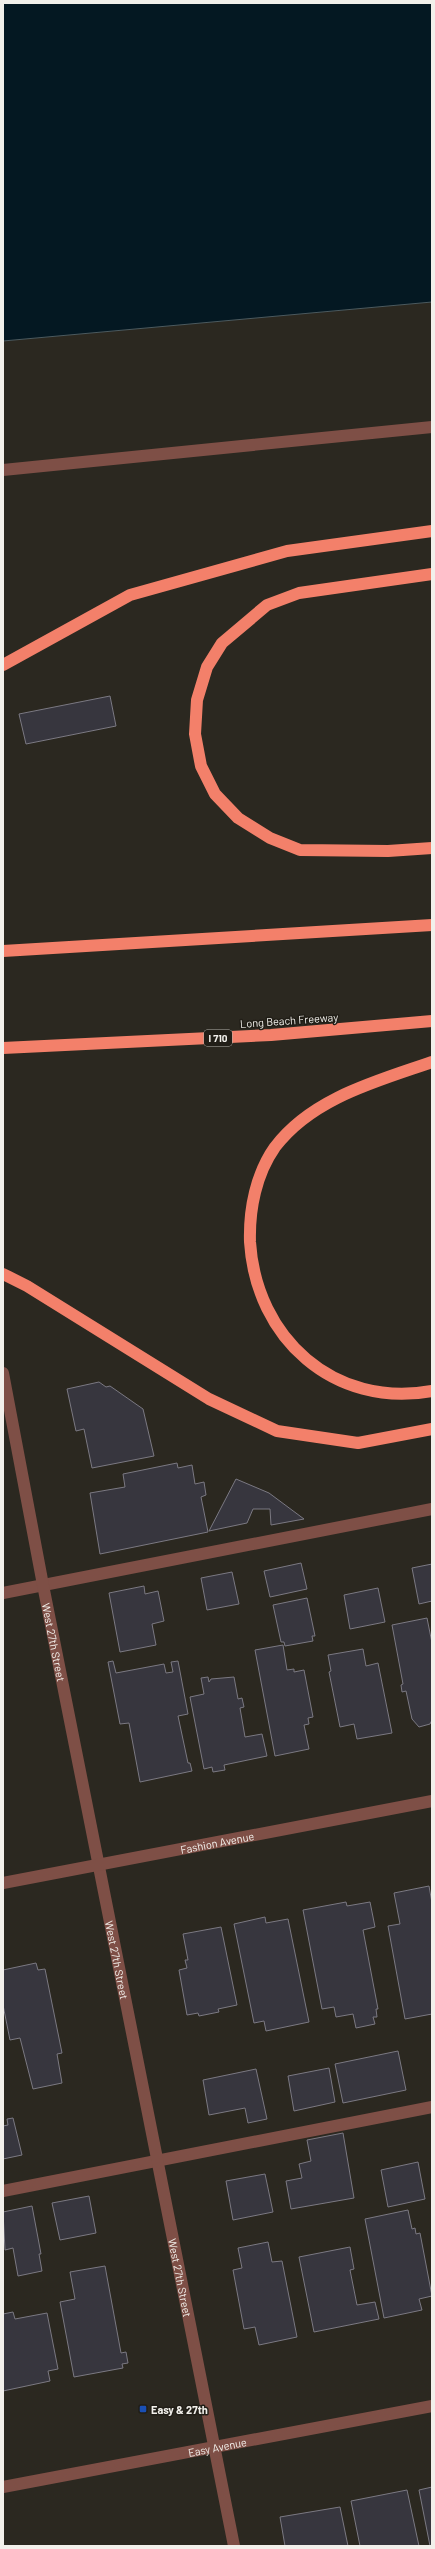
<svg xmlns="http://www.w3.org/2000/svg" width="435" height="2549" viewBox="0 0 435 2549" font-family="Barlow,sans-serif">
  <rect width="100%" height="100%" fill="#2b2820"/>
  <path fill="#041822" stroke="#4b595e" d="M3,3h429v299l-429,39z"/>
  <path fill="#37363e" stroke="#7b7982" d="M110,696l6,30 -90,18 -7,-30z
    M99,1382l7,5 4,-1 33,23 11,47 -62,12 -8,-39 -8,2 -9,-42z
    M177,1463l1,5 14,-3 3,19 9,-2 2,13 -5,2 7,35 -108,22 -10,-61 35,-6 -2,-13z
    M236,1479l33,14 35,26 -33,6 -1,-16h-17l-6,14 -38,8z
    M301,1563l6,26 -37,8 -6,-26z
    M432,1564v37l-13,3 -7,-36z
    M232,1572l7,32 -32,6 -6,-32z
    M144,1586l1,8 13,-3 6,30 -12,3 4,21 -36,7 -11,-59z
    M378,1588l7,34 -35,7 -6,-34z
    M307,1598l8,38h-3l1,5 -28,5 -1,-4h-3l-8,-37z
    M427,1618l5,25v77l-2,4 -11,3 -7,-8 -6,-28 -4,1 -1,-7 2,-1 -11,-59z
    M283,1645l4,25 7,-1v3l10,-2 9,47 -5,1 1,6 -5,1 5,24 -34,7 -20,-106z
    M363,1649l3,17 12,-3 14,70 -35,6 -3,-15 -14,3 -11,-55 2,-1 -3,-16z
    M113,1661l3,12 48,-9 2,9 7,-1 -2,-10 7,-1 10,53 -10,2 10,47h2l2,8 -52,11 -11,-59 -9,1 -12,-62z
    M208,1677l1,5 2,-3 23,-2 4,22 4,-1 2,9 -4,1 5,29 17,-3 5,22 -43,9 1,5 -12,2 -1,-5 -8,2 -14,-72 14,-3 -3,-16z
    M429,1886l3,17v111l-27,5 -17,-93 12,-2 -6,-31z
    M346,1902l1,4 23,-4 5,25 -12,3 15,79h-2l1,8h-4l2,7 -19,4 -3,-14 -17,3 -2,-10 -12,2 -19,-99z
    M265,1917l1,6 22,-4 21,103 -43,9 -2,-10 -10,2 -20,-99z
    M221,1927l16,78 -19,4 1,3 -20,4 -1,-3 -11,2 -8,-45 8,-2 -2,-8h3l-5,-26z
    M36,1963l2,7 7,-1 17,84 -5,1 5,29 -29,6 -13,-51 -10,2 -7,-35v-35z
    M398,2051l8,39 -63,13 -8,-39z
    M329,2068l6,34 -41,9 -6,-35z
    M256,2069l11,50 -19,4 -3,-15 -36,7 -6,-35z
    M13,2118l9,37 -19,4v-33l5,-1 -1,-6z
    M343,2133l11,65 -63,11 -5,-28 16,-3 -3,-14 12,-3 -4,-21z
    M418,2162l7,37 -37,8 -7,-37z
    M265,2174l8,38 -40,8 -7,-39z
    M89,2196l7,37 -36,7 -8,-37z
    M32,2206l9,48h-2l3,17 -24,5 -5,-28 -8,2 -2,-38z
    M408,2210l4,19 3,-1 1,6 4,-1 12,63 -13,3 3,11 -38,8 -19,-99z
    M268,2242l4,20 10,-1 15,76 -38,8 -4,-18 -11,2 -11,-59 9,-2 -4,-20z
    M350,2247l4,22 -4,1 7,35 18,-3 4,17 -65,13 -15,-75z
    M105,2266l16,87 5,-1 2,11 -6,1 1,4 -49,9 -14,-75 15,-3 -5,-27z
    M13,2312l2,7 32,-6 11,56 -10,2 2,10 -47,10v-77z
    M432,2487v59h-2l-11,-56z
    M407,2490l12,56h-59l-9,-45z
    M340,2507l8,39h-63l-5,-29z"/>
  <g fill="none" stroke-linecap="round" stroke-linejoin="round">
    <path stroke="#7e4f46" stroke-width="12" d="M3,470l429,-43
      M3,1593l429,-84
      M3,2191l429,-84"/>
    <g stroke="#7e4f46" stroke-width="12">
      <path id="s1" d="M3,1373l40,212 191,961"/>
      <path id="s2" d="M3,1883l429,-82"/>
      <path id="s3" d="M3,2487l429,-81"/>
    </g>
    <path stroke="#f3806a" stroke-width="12" d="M432,574l-133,19 -32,12 -45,38 -15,24 -10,33 -2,34 6,32 14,28 23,24 32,20 30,12 88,1 44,-3
      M3,665l127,-70 157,-44 145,-20
      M3,951l429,-26
      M3,1048l268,-13 161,-14
      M432,1062c-55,19 -120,36 -157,85 -19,27 -26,62 -25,95 6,96 84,167 182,149
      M3,1274l24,12 182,113 68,32 81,12 74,-14"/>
  </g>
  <rect fill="#1a4fb4" stroke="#211e17" stroke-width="1.5" x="139" y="2405" width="8" height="8" rx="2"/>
  <g text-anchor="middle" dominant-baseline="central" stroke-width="3" stroke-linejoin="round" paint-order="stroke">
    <rect fill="#211e17" stroke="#b3b1ab" stroke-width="1" x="204" y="1030" width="28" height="16" rx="3"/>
    <g font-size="10" font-weight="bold" fill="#f2f0eb">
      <text x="218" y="1038">I 710</text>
    </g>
    <g font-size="11" fill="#f2f0eb" stroke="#211e17">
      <text transform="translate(289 1020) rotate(-4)">Long Beach Freeway</text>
      <text stroke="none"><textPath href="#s1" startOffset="274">West 27th Street</textPath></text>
      <text stroke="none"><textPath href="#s2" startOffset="218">Fashion Avenue</textPath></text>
      <text stroke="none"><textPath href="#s1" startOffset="598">West 27th Street</textPath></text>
      <text stroke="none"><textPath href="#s1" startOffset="922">West 27th Street</textPath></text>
      <text stroke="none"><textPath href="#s3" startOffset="218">Easy Avenue</textPath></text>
    </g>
    <g font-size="11" font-weight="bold" fill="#f2f0eb" stroke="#211e17" text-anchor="start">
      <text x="151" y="2409">Easy &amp; 27th</text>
    </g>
  </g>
  <rect width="435" height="2549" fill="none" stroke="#f2f0eb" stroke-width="8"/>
</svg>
